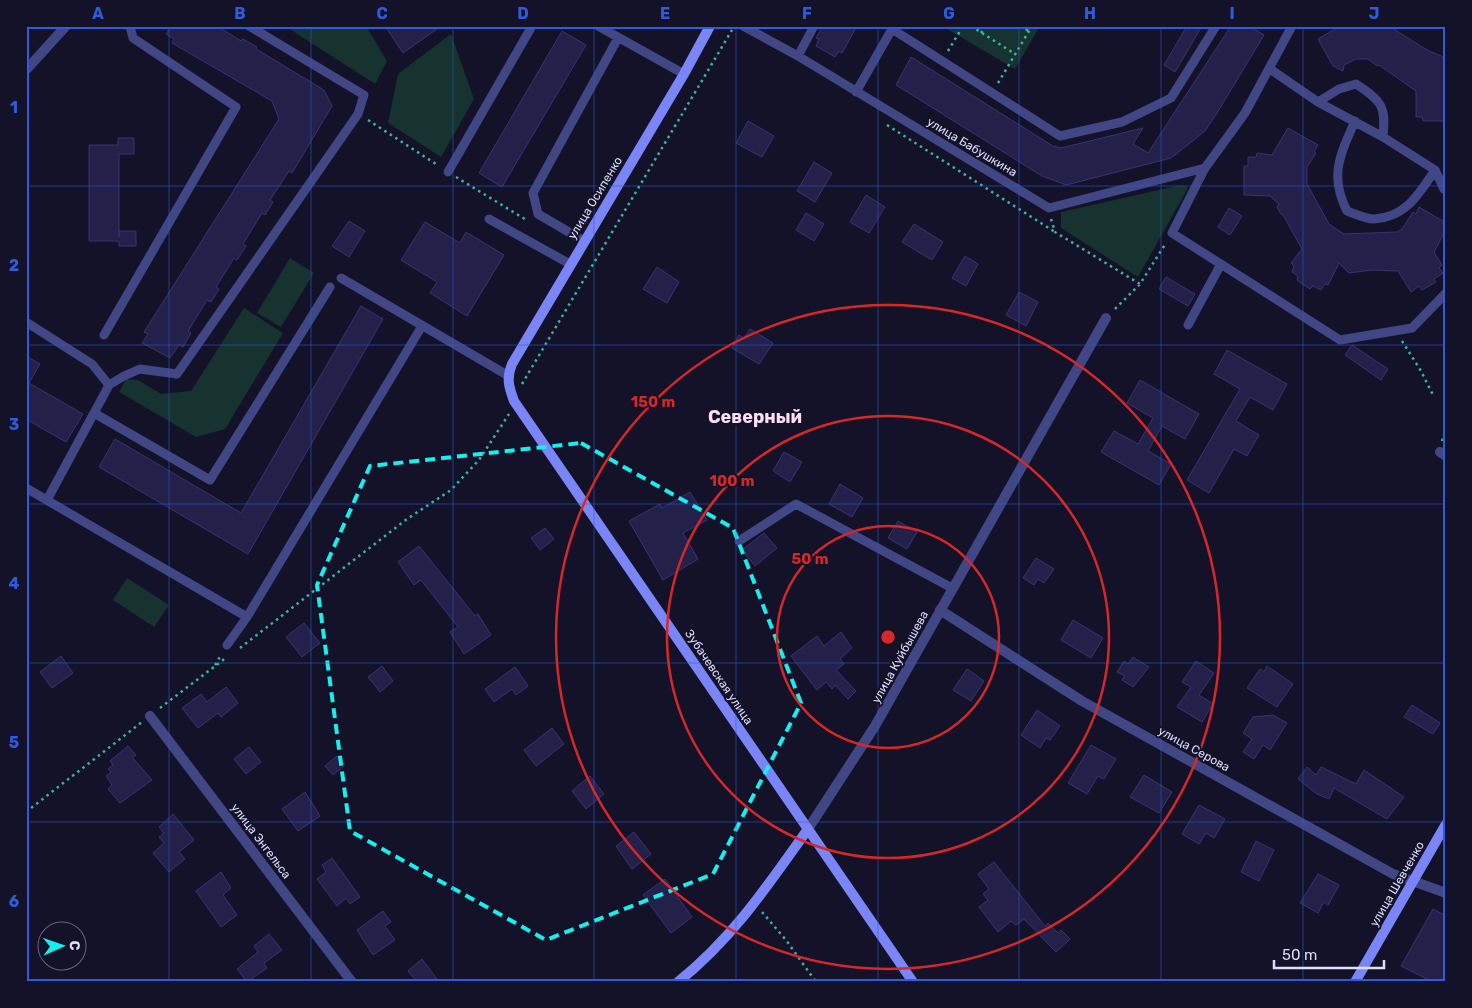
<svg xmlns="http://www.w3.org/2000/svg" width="1472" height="1008" viewBox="0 0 1472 1008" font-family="Rubik,sans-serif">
  <rect width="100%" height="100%" fill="#141229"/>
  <path fill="#16332f" d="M285,26h81l21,35 -12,23z
    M942,26h98l-25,43z
    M451,34l23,65 -33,58 -53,-34 10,-49z
    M1181,185l7,3 -50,89 -77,-49v-16z
    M290,258l24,15 -33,54 -24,-14z
    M244,308l39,25 -58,96 -29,8 -77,-45 7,-13 12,1 23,14 30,-3z
    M127,578l42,27 -15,22 -41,-27z"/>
  <path fill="#232049" stroke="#393373" d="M171,26h46l24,15 2,-2 14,8 -1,2 68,41 8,16 -40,67 -3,-2 -19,29 3,2 -8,13 -3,-2 -19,31 3,2 -9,14 -3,-2 -18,29 3,2 -8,13 -4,-2 -19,31 3,2 -8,14 -4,-2 -9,13 -28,-15 6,-9 -4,-2 135,-213 -7,-18 -100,-58 2,-4 -8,-5z
    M385,26h56l-38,27z
    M823,26h34l-15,27 -3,-2 -4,6 -19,-11 3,-7 -3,-1z
    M1187,26h15l-27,46 -11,-7z
    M1231,26h18l15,9 -47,78 -12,18 -34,27 -105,27 -24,-9 -146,-91 15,-28 142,89 8,2 82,-20 -10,16 15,9z
    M1340,26h49l38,24 19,8v63h-23l-1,-4h-6v-26l-37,-26 -2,1 -9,-7h-12l-12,6 -1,6 -10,-5 -15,-27z
    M562,31l24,14 -84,142 -23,-14z
    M748,121l26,15 -12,21 -26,-14z
    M1288,128l30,17 -4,7 2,1 -9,14v17l22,40 15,10 53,-2 5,-3 11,-17 3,2 3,-7 27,16v6l-12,23 8,13 -3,3 4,5 -9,6 2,3 -14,8 -3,-4 -8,6 -13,-21 -26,-1 -23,3 -10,-10 -11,22 -3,-1 -4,6 -8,-4 -3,3 -13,-9 1,-4 -6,-4 2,-6 -3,-3 11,-14 -19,-34 -2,-1 -4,-7 2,-3 -9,-8 -26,-1v-29h4v-9h8l1,-4 15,2z
    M118,138h16v16h-15v83v-6h17v15h-17v-5h-30v-96h29z
    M814,162l18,11 -17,29 -18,-11z
    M866,195l19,12 -16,26 -19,-11z
    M1229,208l13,8 -12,19 -12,-8z
    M806,213l18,11 -10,17 -18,-11z
    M349,221l16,10 -16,26 -17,-11z
    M425,222l35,21 6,-11 38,23 -37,61 -37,-23 7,-11 -36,-22z
    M914,224l29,18 -11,18 -30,-18z
    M965,256l13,8 -12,22 -14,-8z
    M657,267l22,15 -12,21 -24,-14z
    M1166,277l29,17 -7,12 -29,-17z
    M1019,292l19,10 -12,24 -20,-11z
    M361,306l22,13 -135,235 -149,-87 16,-28 126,74z
    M750,329l23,14 -14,21 -27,-16 7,-13 5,3z
    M1352,345l36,24 -7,11 -36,-25z
    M1227,350l60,34 -14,26 -23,-13 -14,24 23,14 -12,21 -13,-7 -25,44 -22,-13 53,-91 -26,-15z
    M26,356l14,8 -11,19 54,31 -17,28 -40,-23z
    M1140,380l59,34 -14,25 -23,-13 -14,25 23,13 -12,21 -58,-33 13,-21 24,13 15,-26 -26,-15z
    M784,452l18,10 -12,20 -17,-11z
    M840,484l23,14 -11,19 -23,-13z
    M690,492l17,28 -24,13 15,26 -35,21 -34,-59 31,-17 2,4z
    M898,521l19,11 -10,17 -19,-11z
    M545,528l9,11 -14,11 -9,-12z
    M764,533l13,15 -22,18 -13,-16z
    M419,546l56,70 3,-2 13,21 -27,19 -14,-22 8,-5 -37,-47 -7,5 -16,-23z
    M1036,558l18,11 -10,14 -6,-4 -4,6 -11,-7z
    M1073,620l30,18 -12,20 -30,-18z
    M304,623l16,20 -18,14 -16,-20z
    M841,632l11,16 -12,11 4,5 -8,6 20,21 -8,8 -13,-14 -3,4 -6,-7 -9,8 -26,-34 26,-20 7,10z
    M61,656l12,17 -21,15 -12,-16z
    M1133,657l16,10 -16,20 -11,-7 3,-4 -8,-4 7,-11 4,3z
    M1196,661l18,12 -15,22 14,9 -11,18 -25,-15 14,-20 -9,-5z
    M382,666l11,15 -13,11 -12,-15z
    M1267,666l26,18 -16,23 -30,-19 13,-19 4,3z
    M515,667l13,19 -12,9 -4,-6 -18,13 -9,-13z
    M967,669l17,12 -13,20 -18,-11z
    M226,687l12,16 -17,14 -3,-4 -20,15 -16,-20 19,-14 6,8z
    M1412,705l28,18 -7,11 -29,-17z
    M1037,710l23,16 -10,14 -4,-2 -6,10 -19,-13z
    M1273,715l14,8 -17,27 -7,-5 -9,14 -11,-7 9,-13 -9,-6 10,-16z
    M552,728l12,16 -28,22 -12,-16z
    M1091,745l25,14 -12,20 -6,-3 -11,18 -19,-11z
    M128,746l8,9 -4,2 20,23 -32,23 -12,-14 4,-4 -6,-9 5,-4 -3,-3 5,-4 -3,-4z
    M249,747l12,15 -15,12 -12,-15z
    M337,756l7,10 -11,9 -8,-9z
    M1307,767l9,8 5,-8 35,17 8,-14 40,27 -17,22 -53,-31 -5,11 -12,-5 -19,-15z
    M1144,775l28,17 -13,21 -29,-16z
    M590,776l14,18 -18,15 -14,-18z
    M305,792l15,24 -22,15 -16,-22z
    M1199,805l26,14 -11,19 -8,-5 -7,11 -17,-10z
    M173,814l21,26 -15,12 6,7 -16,13 -16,-19 11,-10 -5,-6 5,-4 -5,-6z
    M634,832l17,22 -19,15 -16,-23z
    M1256,841l18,9 -15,31 -18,-9z
    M332,858l28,39 -10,7 -4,-6 -9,8 -20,-27 9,-7 -4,-7z
    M994,862l51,64 3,-3 10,10 3,-3 9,9 -14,13 -32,-33 -8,6 -5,-4 -13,11 -19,-25 9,-7 -5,-6 6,-5 -11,-15z
    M221,872l10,16 -8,7 14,20 -16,12 -25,-36z
    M1318,874l21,11 -11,20 -4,-3 -6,11 -18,-10z
    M665,879l27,38 -21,16 -28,-38z
    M1433,909l13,7v66h-13l-32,-16z
    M383,911l8,11 -6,4 10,14 -22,15 -16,-25z
    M269,934l13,16 -18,13 3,5 -20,14 -10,-13 21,-17 -4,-6z
    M422,959l17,23h-22l-9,-11z"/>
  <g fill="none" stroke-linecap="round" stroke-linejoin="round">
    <path stroke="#39b5a0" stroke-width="2.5" stroke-dasharray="2.5 4" stroke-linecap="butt" d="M971,26l44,28
      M1020,26l9,5
      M981,33l4,-7
      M948,51l15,-25
      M998,83l34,-57
      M368,120l71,46
      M887,125l168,107
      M456,177l72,44
      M1051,219l4,13 85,52
      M1115,309l25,-25 26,-41
      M1402,341l19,30 13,26
      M522,384l210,-354
      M1442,441l4,-13
      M240,648l167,-129 44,-29 28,-30 30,-46
      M215,665l6,-10
      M160,708l67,-51
      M26,812l116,-90
      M762,912l24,28 30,42"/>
    <path stroke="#414685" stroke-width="9" d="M249,26l115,69 -6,19 -181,260 -37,-5 -16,7 -15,9 -15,28 116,67 120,-193
      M598,26l86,48
      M743,26l55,30 251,152 156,-40
      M893,26l-1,3 168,107 62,-14 49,-24 45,-72
      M1292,26l-47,87 -40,55 -33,65 168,107 72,-12 34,-35
      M798,56l16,-30
      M1270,69l48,33 65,35 52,33 9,19 2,-4
      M856,92l36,-63
      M1318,102l21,-13 17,-5c26,17 30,22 27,53
      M1355,121c-15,34 -26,55 -8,90 8,3 19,8 27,8 32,-2 45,-25 61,-49
      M448,172l84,-146
      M489,219l81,45
      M584,241l-46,-27 -5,-21 85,-155
      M341,278l166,97
      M26,322l66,42 17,21
      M1188,325l33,-61
      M104,335l132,-228 -103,-69 -3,-12
      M26,488l221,129
      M47,500l47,-87
      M739,541l57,-37 156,84
      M227,645l20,-28 175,-291"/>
    <path stroke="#414685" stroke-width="10" d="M26,70l40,-44
      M1440,452l6,4
      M940,610l142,91 311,173 53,19
      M150,716l202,266
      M808,829l67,-103 231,-408"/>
    <path stroke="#7a85f7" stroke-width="10" d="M710,26l-26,48 -172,290c-6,15 -3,23 2,37l399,581
      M678,982c55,-44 90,-97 130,-153
      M1355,982l91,-158"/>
  </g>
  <path fill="none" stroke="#15f0ee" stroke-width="4" stroke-dasharray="10 6" stroke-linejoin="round" d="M581,443l152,85 68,175 -88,171 -167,66 -196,-109 -33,-246 53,-119z"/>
  <path fill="none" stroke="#305cdc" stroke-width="1" stroke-opacity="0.55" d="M169,26v956M311,26v956M453,26v956M594,26v956M736,26v956M878,26v956M1019,26v956M1161,26v956M1303,26v956M26,186h1420M26,345h1420M26,504h1420M26,663h1420M26,822h1420"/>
  <g fill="none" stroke="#d62828" stroke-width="2.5">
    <circle cx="888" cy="637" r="111"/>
    <circle cx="888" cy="637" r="221"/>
    <circle cx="888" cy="637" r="332"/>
  </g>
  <g text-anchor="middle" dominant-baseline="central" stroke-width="4" stroke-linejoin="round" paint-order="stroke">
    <g font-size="12" fill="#ddddfd" stroke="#141229">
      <text transform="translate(972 147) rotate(31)">улица Бабушкина</text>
      <text transform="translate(595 198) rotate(-59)">улица Осипенко</text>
      <text transform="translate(900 657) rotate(-61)">улица Куйбышева</text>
      <text transform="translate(719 677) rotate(56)">Зубачевская улица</text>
      <text transform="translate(1194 749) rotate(29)">улица Серова</text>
      <text transform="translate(261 841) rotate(53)">улица Энгельса</text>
      <text transform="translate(1397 884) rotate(-60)">улица Шевченко</text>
    </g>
    <g font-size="18" font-weight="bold" fill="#fddef5" stroke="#141229">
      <text x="755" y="417">Северный</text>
    </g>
  </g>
  <circle cx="888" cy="637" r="8" fill="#d62828" stroke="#141229" stroke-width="2.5"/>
  <g font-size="15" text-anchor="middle" font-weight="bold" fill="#d62828" stroke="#141229" stroke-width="4" stroke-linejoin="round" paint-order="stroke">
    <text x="653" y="407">150 m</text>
    <text x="732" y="486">100 m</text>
    <text x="810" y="564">50 m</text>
  </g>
  <rect width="1472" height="1008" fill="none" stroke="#141229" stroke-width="55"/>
  <g transform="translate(62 946) rotate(88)"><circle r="24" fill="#141229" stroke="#64637e"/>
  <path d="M0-4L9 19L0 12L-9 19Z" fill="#15f0ee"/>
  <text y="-8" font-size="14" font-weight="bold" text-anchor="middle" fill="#ddddfd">С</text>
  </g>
  <path d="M1274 960v8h110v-8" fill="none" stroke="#ddddfd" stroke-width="2.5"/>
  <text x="1282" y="960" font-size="15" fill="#ddddfd" stroke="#141229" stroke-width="4" paint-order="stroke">50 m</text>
  <rect x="28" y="28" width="1416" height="952" fill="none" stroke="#305cdc" stroke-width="2"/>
  <g font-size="16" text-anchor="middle" font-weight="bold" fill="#305cdc">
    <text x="98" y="19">A</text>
    <text x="240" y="19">B</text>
    <text x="382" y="19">C</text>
    <text x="523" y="19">D</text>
    <text x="665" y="19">E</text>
    <text x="807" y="19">F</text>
    <text x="949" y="19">G</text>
    <text x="1090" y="19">H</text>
    <text x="1232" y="19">I</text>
    <text x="1374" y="19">J</text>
    <text x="14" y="113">1</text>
    <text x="14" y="271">2</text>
    <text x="14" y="430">3</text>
    <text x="14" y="589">4</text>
    <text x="14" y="748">5</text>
    <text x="14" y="907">6</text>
  </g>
</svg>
